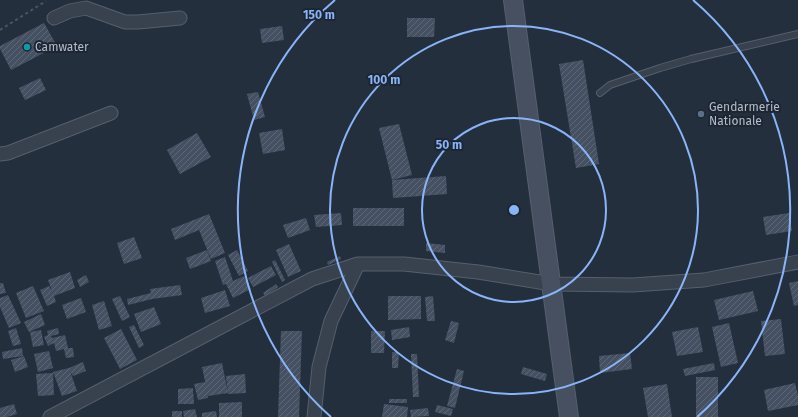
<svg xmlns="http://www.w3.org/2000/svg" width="798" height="417" viewBox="0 0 798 417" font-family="'Fira Sans',sans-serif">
  <defs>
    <pattern id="building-hatch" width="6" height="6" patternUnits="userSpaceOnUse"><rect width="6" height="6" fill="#455162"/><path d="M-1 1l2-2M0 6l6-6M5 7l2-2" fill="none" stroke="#5d6877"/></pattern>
  </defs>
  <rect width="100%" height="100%" fill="#242f3e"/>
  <path fill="url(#building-hatch)" d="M407,18h28l-1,19h-27z
    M44,23l13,23 -46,24 -11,-21v-3z
    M282,26l2,14 -22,3 -2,-14z
    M583,60l16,104 -23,4 -17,-104z
    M40,78l6,12 -21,10 -6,-12z
    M258,92l7,25 -11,3 -7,-26z
    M399,124l13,51 -20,5 54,-4 1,18 -54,4 -1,-18 -13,-52z
    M282,129l3,21 -22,4 -4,-21z
    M197,133l14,24 -31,17 -13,-24z
    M353,208h51v18h-51z
    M341,213l1,12 -26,2 -2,-12z
    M789,213l3,18 -26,4 -3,-18z
    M209,214l16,39 -14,6 -12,-29 -24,10 -4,-11z
    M306,218l4,12 -22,8 -5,-13z
    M134,237l8,21 -18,6 -7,-21z
    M426,243l19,2v8l-19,-2z
    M289,244l12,27 -13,6 -12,-27z
    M207,250l4,11 -21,8 -4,-11z
    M237,250l11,21 -9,5 -11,-21z
    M340,256l1,3 -13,6 -1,-3z
    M225,257l8,24 11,-5 7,13 -18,9 -7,-14 -3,1 -8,-24z
    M275,260l10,20 -3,2 -10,-20z
    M271,266l5,9 -23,12 -5,-9z
    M70,272l5,16 -21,8 2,6 -9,4 -7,-16 9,-4 3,5 -4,-11z
    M86,275l3,7 -9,5 -3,-7z
    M798,281v24l-4,1 -5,-23z
    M0,283h3l3,10 -6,1z
    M276,284l2,3 -13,9 -2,-3z
    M180,285l2,10 -30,4 -24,6 -1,-6 24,-6 -1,-4z
    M33,286l11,25 -18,7 -10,-25z
    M225,290l5,16 -25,7 -4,-15z
    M753,291l5,20 -39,9 -5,-20z
    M8,295l13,28 -12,5 -9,-21v-9z
    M120,296l10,21 -8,4 -10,-22z
    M388,296h33v23l-33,1z
    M433,296l2,25h-8l-2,-24z
    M81,298l5,14 -19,7 -5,-14z
    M104,301l8,25 -13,4 -7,-25z
    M154,307l7,17 -20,8 -7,-18z
    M41,314l4,11 -16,7 -5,-10z
    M781,319l4,35 -20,2 -4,-35z
    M451,321l8,2 -5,20 -9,-3z
    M729,323l9,40 -17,4 -9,-40z
    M134,325l10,20 -5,3 -10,-21z
    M409,327l1,10 -18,3 -1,-10z
    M698,327l5,25 -26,4 -5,-24z
    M16,328l5,16 -8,2 -5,-15z
    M58,328l1,6 -8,2 2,5 -1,-3 13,-3 3,13h5l1,9 -8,1 -2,-9 -8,2 -2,-8 -6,3 -4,-9 4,-2 -1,-4z
    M121,329l16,31 -17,9 -16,-31z
    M41,330l3,15 -11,2 -3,-15z
    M281,331h21l-3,86h-21z
    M371,331h14l-1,22h-13z
    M22,348l1,8 -20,3 -1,-7z
    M49,351l4,17 -15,4 -4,-18z
    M392,352h7l-1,16h-6z
    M630,353l2,16 -32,4 -1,-17z
    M411,354h6l2,43h-6z
    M24,356l4,11 -13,5 -4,-12z
    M83,362l3,9 -13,5 -3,-5 7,20 -15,5 -9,-24 16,-4z
    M222,363l6,30 -20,3v2l-10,2 -4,-16 11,-2 1,4 -4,-19z
    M714,363l1,7 -30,6 -2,-7z
    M523,367l24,7 -2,7 -24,-7z
    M457,369l7,2 -9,37 -8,-2z
    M53,373l1,22 -16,1 -2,-22z
    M245,374l1,19 -18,1 -2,-18z
    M696,377h22v40h-22z
    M795,383l3,13v9l-30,6 -4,-21z
    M667,384l5,33h-24l-5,-29z
    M193,388l1,16h-16v-15z
    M389,399h18v4h-18z
    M242,402v15h-23v-14z
    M14,404l3,10 -10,3h-7v-9z
    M384,404l24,3 -1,10h-25z
    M437,405l16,4 -2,7 -16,-4z
    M428,408l1,8 -18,1 -1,-7z
    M195,409l2,8h-13l-1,-6z
    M172,411h10v6h-10z
    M216,411l1,6h-15v-4z"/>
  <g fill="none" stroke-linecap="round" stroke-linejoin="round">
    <defs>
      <path id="lane" d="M600,93l10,-8 50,-17 31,-9 107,-25"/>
      <path id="street" d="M54,18l16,-7 16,-3 39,14h13l42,-4
        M0,154l8,-1 103,-40
        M50,417l262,-138 46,-15h46l74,8 74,12 81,1 71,-5 94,-18
        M314,417l5,-50 12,-46 27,-57"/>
      <path id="secondary" d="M513,0l56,417"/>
    </defs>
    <use href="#lane" stroke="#565f6c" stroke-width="8"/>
    <use href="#street" stroke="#565f6c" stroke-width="15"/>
    <use href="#secondary" stroke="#565f6c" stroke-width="20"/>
    <path stroke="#44595c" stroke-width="2" stroke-dasharray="3 3" stroke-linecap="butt" d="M0,30l46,-29"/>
    <use href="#lane" stroke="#38414e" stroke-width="6"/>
    <use href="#street" stroke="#38414e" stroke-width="13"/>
    <use href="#secondary" stroke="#465061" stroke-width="18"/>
  </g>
  <g fill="none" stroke="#8ab4f8" stroke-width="2">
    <circle cx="514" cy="210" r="92"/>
    <circle cx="514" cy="210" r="184"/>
    <path d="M331 417A276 276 0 0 1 335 0M693 0A276 276 0 0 1 697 417"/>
  </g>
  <circle fill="#0f9aa8" stroke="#1d2633" stroke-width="1.5" cx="27" cy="47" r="4"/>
  <circle fill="#5c6f8a" stroke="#1d2633" stroke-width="1.5" cx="701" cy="114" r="4"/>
  <g text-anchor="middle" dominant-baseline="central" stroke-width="4" stroke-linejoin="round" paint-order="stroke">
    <g font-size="12" fill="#b4bcc9" stroke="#1d2633" text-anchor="start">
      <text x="35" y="47">Camwater</text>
      <text x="709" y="107">Gendarmerie<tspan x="709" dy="14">Nationale</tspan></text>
    </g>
  </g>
  <circle cx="514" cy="210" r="6" fill="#8ab4f8" stroke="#1d2633" stroke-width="2"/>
  <g font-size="12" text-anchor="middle" font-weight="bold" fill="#8ab4f8" stroke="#1d2633" stroke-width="4" stroke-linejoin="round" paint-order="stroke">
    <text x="319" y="19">150 m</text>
    <text x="384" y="84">100 m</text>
    <text x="449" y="149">50 m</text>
  </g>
</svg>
